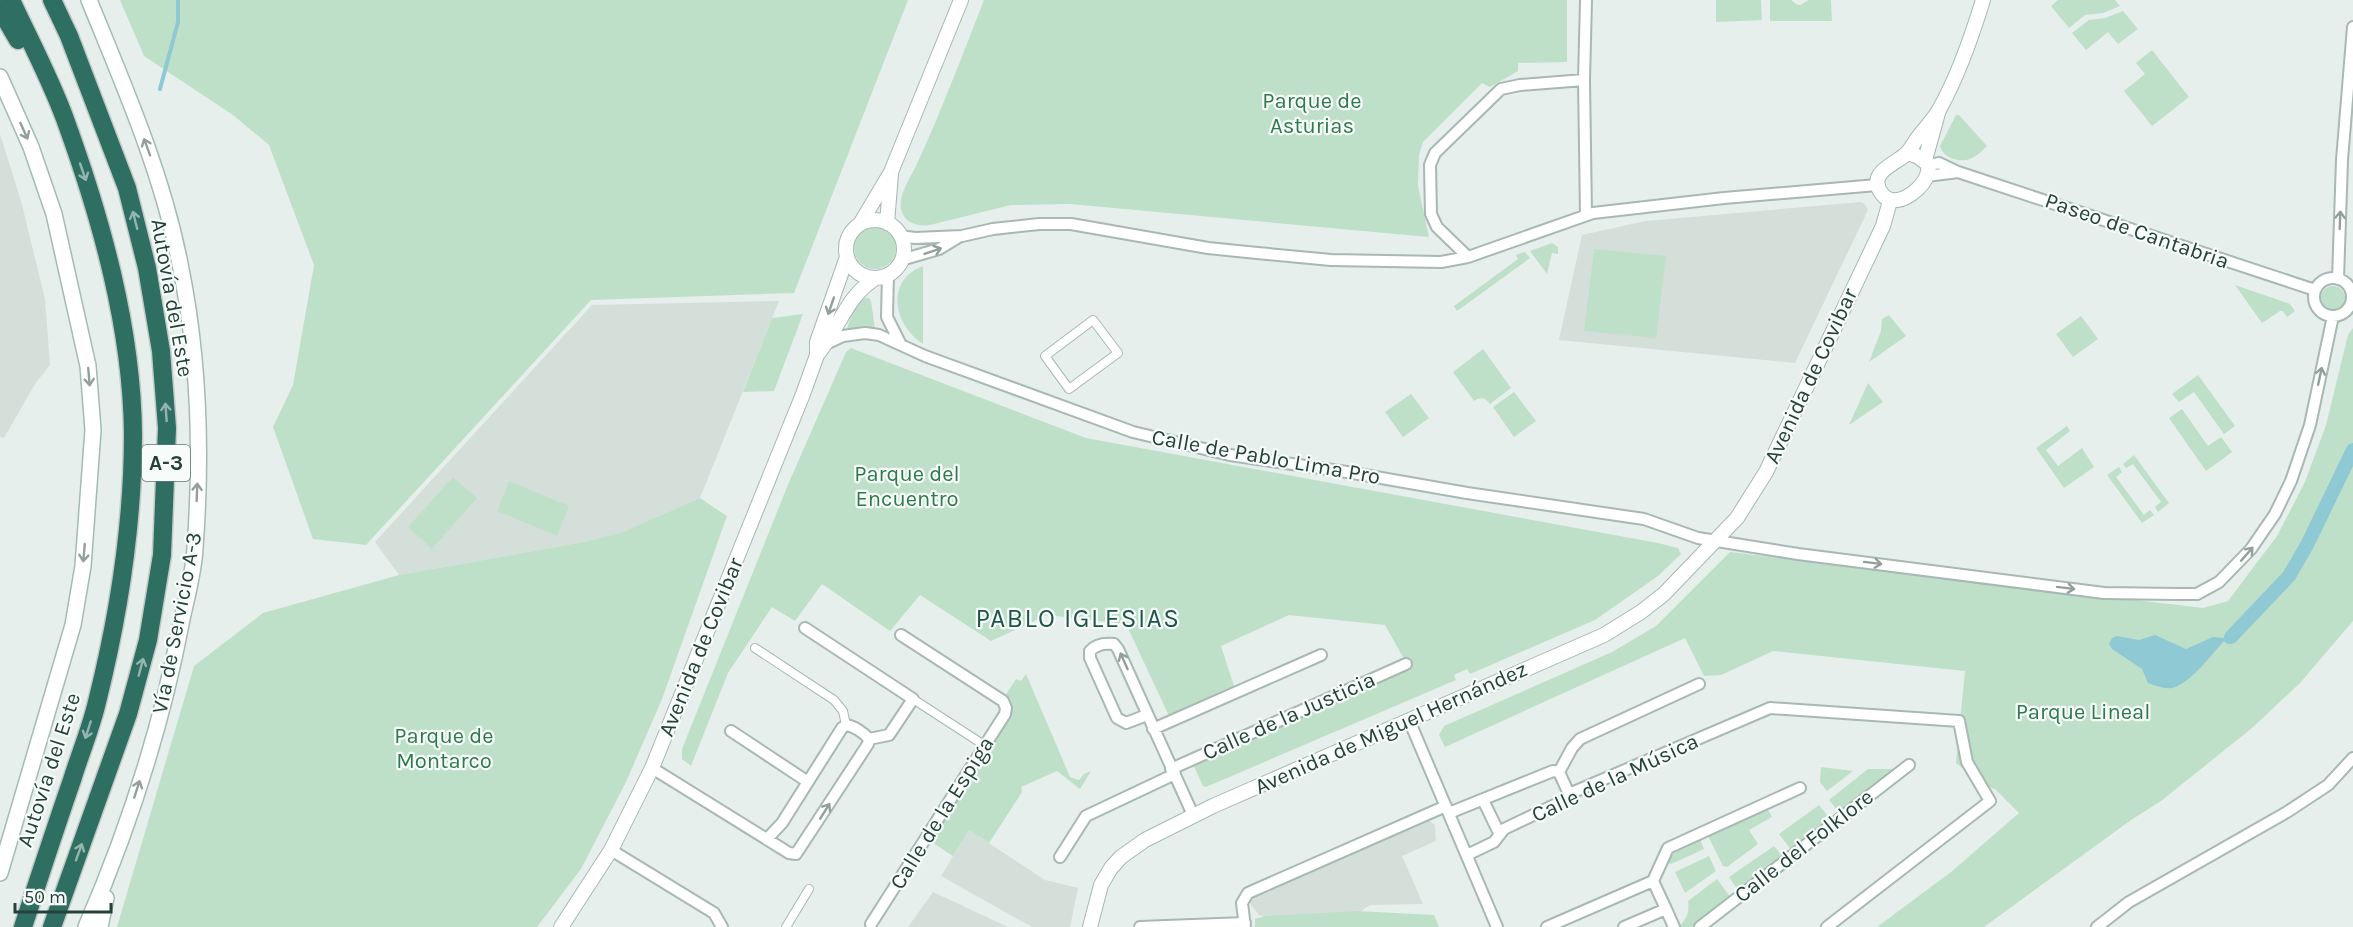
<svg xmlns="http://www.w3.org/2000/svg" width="2353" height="927" viewBox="0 0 2353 927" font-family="Karla,sans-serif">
  <rect width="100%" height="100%" fill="#e6efeb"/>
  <path fill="#d4dfda" d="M0,134l21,67 24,98 5,66 -15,19 -31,54 -4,-1z
    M1861,202l4,2 3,6 -73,153 -236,-23 23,-105 64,-14z
    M779,301l-79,197 -76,34 -40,10 -185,33 -24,-33 217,-237z
    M1426,818l9,7 1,16 -34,15 21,48 -53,1 -13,9 -90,4 -8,-3 -8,-10 -2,-6 3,-4z
    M969,830l76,50 33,8 -8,39h-38l-91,-51z
    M933,892l75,35h-100z"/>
  <path fill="#bfe0c8" d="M120,0h788l-114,293 -203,7 -225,245 -53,-6 -40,-112 20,-42 21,-120 -45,-120 -36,-30 -89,-59z
    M984,0h583v62l-49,1v8l-28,16 -8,-4 -59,59 -4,13 -1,31 11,51 -359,-33 -59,1 -81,20c-12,2 -26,-2 -29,-16 -3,-13 9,-31 15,-43 25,-54 46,-110 68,-166z
    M1716,0h45l1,20 -46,2z
    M1770,0h21c10,9 9,4 18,0 6,0 16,0 22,0l1,21h-62z
    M2058,0h57l5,6 -17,7 -18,2 -16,13 -18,-22z
    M2123,11l15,18 -20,15 -10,-12 -22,18 -14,-17 17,-13 16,-2z
    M2152,50l37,47 -37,29 -28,-35 21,-17 -9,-11z
    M1956,115h3l28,31c-4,4 -10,10 -15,12 -11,6 -29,0 -32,-12z
    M854 248a21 21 0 1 1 42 0a21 21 0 1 1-42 0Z
    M1552,243l6,4v7l-6,-1 -5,21 -17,-23z
    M1594,249l72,7 -10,82 -72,-7z
    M1525,252l5,6 -73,53 -3,-5 64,-47 -2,-4z
    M923,266v78c-30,-20 -38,-63 0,-78z
    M2235,285l55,19 5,7 -8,6 -4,-6h-3l-18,12z
    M2321 298a12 12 0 1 1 24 0a12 12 0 1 1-24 0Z
    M864,298h5l2,3 4,28 -29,2 7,-20z
    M803,314l-29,77 -31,1 29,-74z
    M1889,315l17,21 -37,26 12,-31 1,-12z
    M2081,316l17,23 -25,18 -17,-23z
    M2353,328v293l-53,62 -48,45 -91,73 -30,19 -147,107h-107l74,-55 68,-59 -24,-24 -7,-2 -32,-24 9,-92 -192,-20 -52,24 -17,1 -19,-38 -240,109 -6,-12 5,-9 168,-74 44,-26 74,-74 473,56 25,-7 49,-65 28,-54 21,-57 22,-90z
    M851,348l235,90 572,105 20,5 3,6 -23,22 -63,44 -125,54 -3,-5 -13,6 2,5 -250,107 -3,-1 -11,-24 216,-96 -23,-41 -96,-10 -68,31 13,40 -64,32 -44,-94 -79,-9 -56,26 -71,-46 -30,36 -68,-47 -27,37 -23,-14 -44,66 -37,93 -9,-7v-10l105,-262 59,-135z
    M1483,349l28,39 -21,16c-5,-7 -10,-7 -16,-3l-21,-29z
    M2198,375l37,51 -11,8 -30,-42 -15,10 -7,-8z
    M1868,383l15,19 -34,23z
    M1514,392l22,29 -22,16 -21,-30z
    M1411,394l18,24 -26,19 -18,-25z
    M2182,409l26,37 13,-9 11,15 -26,19 -37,-53z
    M2067,426l3,5 -24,19 12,16 24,-18 12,19 -30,21 -28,-40z
    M2134,455l35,48 -11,9 -3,-5 6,-5 -28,-38 -7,4 -3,-4z
    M2119,467l3,5 -6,5 28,38 6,-5 4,5 -12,8 -35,-48z
    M453,477l24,21 -45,51 -24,-22z
    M509,481l60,25 -12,30 -60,-25z
    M700,498l27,18 -65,183 -36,83 -45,87 -44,58h-420l77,-261 69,-53 136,-38 185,-33 39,-10z
    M1026,674l44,103 9,3 5,-6 7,-3 -11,18 -23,-18 -36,16 1,5 -33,51 -20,-13 -16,26 -23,-15 78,-126 -3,-19 11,-17 5,2z
    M1821,767l32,4 -26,20 -7,-9z
    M1868,769h33l-60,46 -12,-15z
    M1819,805l13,16 -40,30 -13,-17z
    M1766,806l6,11 -23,13 9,14 -31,23 -4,-1 -16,-32z
    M1699,837l5,12 -33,15 -6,-3 5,-11z
    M1774,846l9,11 -44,35 -10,-15z
    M1709,856l7,15 -31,22 -10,-21z
    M1717,879l14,19 -39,29h-13c7,-9 11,-13 9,-26z
    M1357,911l77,4 5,12h-184v-8l11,-3z"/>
  <path fill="#8ec9d4" d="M2155,635l31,14 27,-12 10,1 5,-3 5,3 -5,6 -4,-3c-12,13 -34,43 -52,47 -8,1 -16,-2 -24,-5l-6,-14 -30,-20 -3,-5 3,-6 5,-2 22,4z"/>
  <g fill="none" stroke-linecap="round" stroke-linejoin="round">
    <path stroke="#8ec9d4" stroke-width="4" d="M160,89l18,-67v-22"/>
    <path stroke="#8ec9d4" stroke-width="14" d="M2231,637l58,-61 18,-31 46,-95"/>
    <defs>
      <path id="pedestrian" d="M1093,320l25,33 -49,36 -24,-33z
        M755,648l79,52 9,11 3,14
        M913,699l71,46
        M786,927l23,-38"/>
      <path id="minor" d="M1586,0l-2,80 2,135
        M1929,165l10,-2 19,9 357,118
        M1927,176l31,-4
        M900,236l15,2 47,-2 31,-7 46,-5h32l137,24 39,4 84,8 110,2 27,-5 125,-44 131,-15 153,-13
        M1468,257l-31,-30 -6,-13 -1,-49 5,-12 66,-64 19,-4 64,-5
        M901,260l38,-11 20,-12
        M888,274l-1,43 13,26
        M2314 297a19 19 0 1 1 38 0a19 19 0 1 1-38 0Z
        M2338,279l4,-119 11,-133
        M826,344l17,-8 22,-3 14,2 46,21 208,76 97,23 117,17 120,21 177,26 54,19 100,16 306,39 74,1h19l22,-12 32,-33 24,-35 16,-33 19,-56 23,-109
        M805,628l108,71 -24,36 -20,4
        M1147,715l-21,8 -9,-5 -27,-60v-7c6,-7 15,-8 24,-7l4,5 75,166
        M1409,720l88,207
        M1153,729l168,-74
        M731,731l77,51
        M652,768l137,85 7,1 72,-110 1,-5c-5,-6 -15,-13 -23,-14l-4,3 -60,95 -15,16
        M1171,769l235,-105
        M1559,772l13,-24 8,-9 119,-55
        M1559,772l10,22
        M1483,800l16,33
        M1449,813l104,-42 6,1
        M611,850l103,63 8,14
        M1467,855l27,-13 10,-13 63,-30 2,-5 201,-86 189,13 8,41 23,39 -163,126
        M1060,857l26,-41 89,-42
        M1653,881l15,-33 132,-60
        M1666,909l8,18
        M871,924l134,-210 1,-6 -3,-7 -102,-66
        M1140,927l105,-4
        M1245,927l-3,-24 6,-10 198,-87
        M1547,927l106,-46 13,28 -42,18
        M1700,927l209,-162
        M2097,927l32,-25 158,-90 41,-27 25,-27"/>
      <path id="tertiary" d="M1907,153l10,3 12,9c-1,5 -1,9 -3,13 -7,14 -32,32 -44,16 -16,-21 12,-29 24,-40 5,-5 9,-13 13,-18 7,-9 15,-17 20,-26 18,-32 33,-74 44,-110
        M1925,160l13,-47
        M846 249a29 29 0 1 1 58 0a29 29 0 1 1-58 0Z
        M887,223l4,-49
        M860,224l31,-52 70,-172
        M817,355c22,-26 29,-59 59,-77
        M561,927l50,-77 41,-82 151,-374 14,-39v-13l30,-85
        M1090,927l11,-42 10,-17 10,-11 24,-17 68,-34 391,-171 37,-23 23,-18 73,-76 29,-46 117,-246 7,-25"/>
      <path id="secondary" d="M0,77l31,70 23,67 34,152 5,64 -10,136 -10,59 -73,248
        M86,927c43,-99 76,-202 96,-308 5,-23 12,-48 13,-71 7,-94 4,-192 -15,-284 -18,-92 -56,-178 -91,-264
        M100,927l6,-29"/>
      <path id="motorway" d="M11,0c18,39 39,78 54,119 36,99 67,209 68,315 0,91 -14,180 -36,268 -6,26 -17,52 -25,78 -17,49 -33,98 -49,147
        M52,0l17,36 58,152 20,80 14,83 6,77 -5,127 -14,85 -20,74 -76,213
        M0,9l18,31"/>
    </defs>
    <use href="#pedestrian" stroke="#a8b8b2" stroke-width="10"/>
    <use href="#minor" stroke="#a8b8b2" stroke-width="14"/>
    <use href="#tertiary" stroke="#a8b8b2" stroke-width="16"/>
    <use href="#secondary" stroke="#a4bbb3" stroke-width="18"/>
    <use href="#motorway" stroke="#c2cac8" stroke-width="21"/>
    <use href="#pedestrian" stroke="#fff" stroke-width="8"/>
    <use href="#minor" stroke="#fff" stroke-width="10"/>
    <use href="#tertiary" stroke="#fff" stroke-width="14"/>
    <use href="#secondary" stroke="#fff" stroke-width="15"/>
    <use href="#motorway" stroke="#2f6f62" stroke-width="18"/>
  </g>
  <defs><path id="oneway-shaft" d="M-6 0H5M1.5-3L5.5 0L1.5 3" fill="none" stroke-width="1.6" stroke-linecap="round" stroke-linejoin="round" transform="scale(1.5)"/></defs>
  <g stroke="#92a09c">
    <use href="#oneway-shaft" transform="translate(24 131) rotate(66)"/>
    <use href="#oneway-shaft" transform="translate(147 147) rotate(-110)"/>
    <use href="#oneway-shaft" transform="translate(2340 220) rotate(-88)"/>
    <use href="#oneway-shaft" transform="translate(933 251) rotate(-19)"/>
    <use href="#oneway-shaft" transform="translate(831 306) rotate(109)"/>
    <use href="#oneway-shaft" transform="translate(2320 376) rotate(-78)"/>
    <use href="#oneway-shaft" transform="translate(89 377) rotate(85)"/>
    <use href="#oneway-shaft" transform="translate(197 492) rotate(-88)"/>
    <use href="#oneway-shaft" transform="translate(84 553) rotate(95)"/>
    <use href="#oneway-shaft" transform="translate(2247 554) rotate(-49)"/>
    <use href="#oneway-shaft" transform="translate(1873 563) rotate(7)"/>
    <use href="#oneway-shaft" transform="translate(2066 588) rotate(7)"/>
    <use href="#oneway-shaft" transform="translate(1124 661) rotate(-114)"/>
    <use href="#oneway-shaft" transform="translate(137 789) rotate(-72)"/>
    <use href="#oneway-shaft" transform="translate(825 811) rotate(-58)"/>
  </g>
  <g stroke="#93b5ae">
    <use href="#oneway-shaft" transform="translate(83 172) rotate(71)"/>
    <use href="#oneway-shaft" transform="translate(135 220) rotate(-104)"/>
    <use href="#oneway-shaft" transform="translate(166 412) rotate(-94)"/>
    <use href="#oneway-shaft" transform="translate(141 667) rotate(-75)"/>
    <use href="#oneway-shaft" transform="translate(88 730) rotate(108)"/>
    <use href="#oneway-shaft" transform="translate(79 852) rotate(-70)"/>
  </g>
  <g text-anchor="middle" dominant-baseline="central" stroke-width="4.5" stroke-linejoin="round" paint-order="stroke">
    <rect fill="#f7fbf9" stroke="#637a73" stroke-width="1.5" x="142" y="445" width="48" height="36" rx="4.5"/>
    <g font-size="21" font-weight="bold" fill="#24423a">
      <text x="166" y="463">A-3</text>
    </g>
    <g font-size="22" fill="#2d7a4b" stroke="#f7fbf9">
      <text x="1312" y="101">Parque de<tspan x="1312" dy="25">Asturias</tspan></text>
      <text x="907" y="474">Parque del<tspan x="907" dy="25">Encuentro</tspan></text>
      <text x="2083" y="712">Parque Lineal</text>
      <text x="444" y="736">Parque de<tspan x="444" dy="25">Montarco</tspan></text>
    </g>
    <g font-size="22" fill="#24423a" stroke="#f7fbf9">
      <text transform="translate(2137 231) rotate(19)">Paseo de Cantabria</text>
      <text transform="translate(172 298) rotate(80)">Autovía del Este</text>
      <text transform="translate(1811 376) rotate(-65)">Avenida de Covibar</text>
      <text transform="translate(1266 457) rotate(10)">Calle de Pablo Lima Pro</text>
      <text transform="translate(177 623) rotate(-79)">Vía de Servicio A-3</text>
      <text transform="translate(701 647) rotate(-68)">Avenida de Covibar</text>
      <text transform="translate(1289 716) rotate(-24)">Calle de la Justicia</text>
      <text transform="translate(1391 728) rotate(-24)">Avenida de Miguel Hernández</text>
      <text transform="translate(49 770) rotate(-72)">Autovía del Este</text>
      <text transform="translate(1615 778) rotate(-25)">Calle de la Música</text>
      <text transform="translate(942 813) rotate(-58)">Calle de la Espiga</text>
      <text transform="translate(1804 846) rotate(-38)">Calle del Folklore</text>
    </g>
    <g font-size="26" letter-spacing="1.5" fill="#1f5548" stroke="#f7fbf9">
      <text x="1078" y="618">PABLO IGLESIAS</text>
    </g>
  </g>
  <path d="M15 903v9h96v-9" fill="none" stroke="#24423a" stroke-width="3"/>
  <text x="24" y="903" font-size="18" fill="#24423a" stroke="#f7fbf9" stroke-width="4.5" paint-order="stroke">50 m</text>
</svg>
